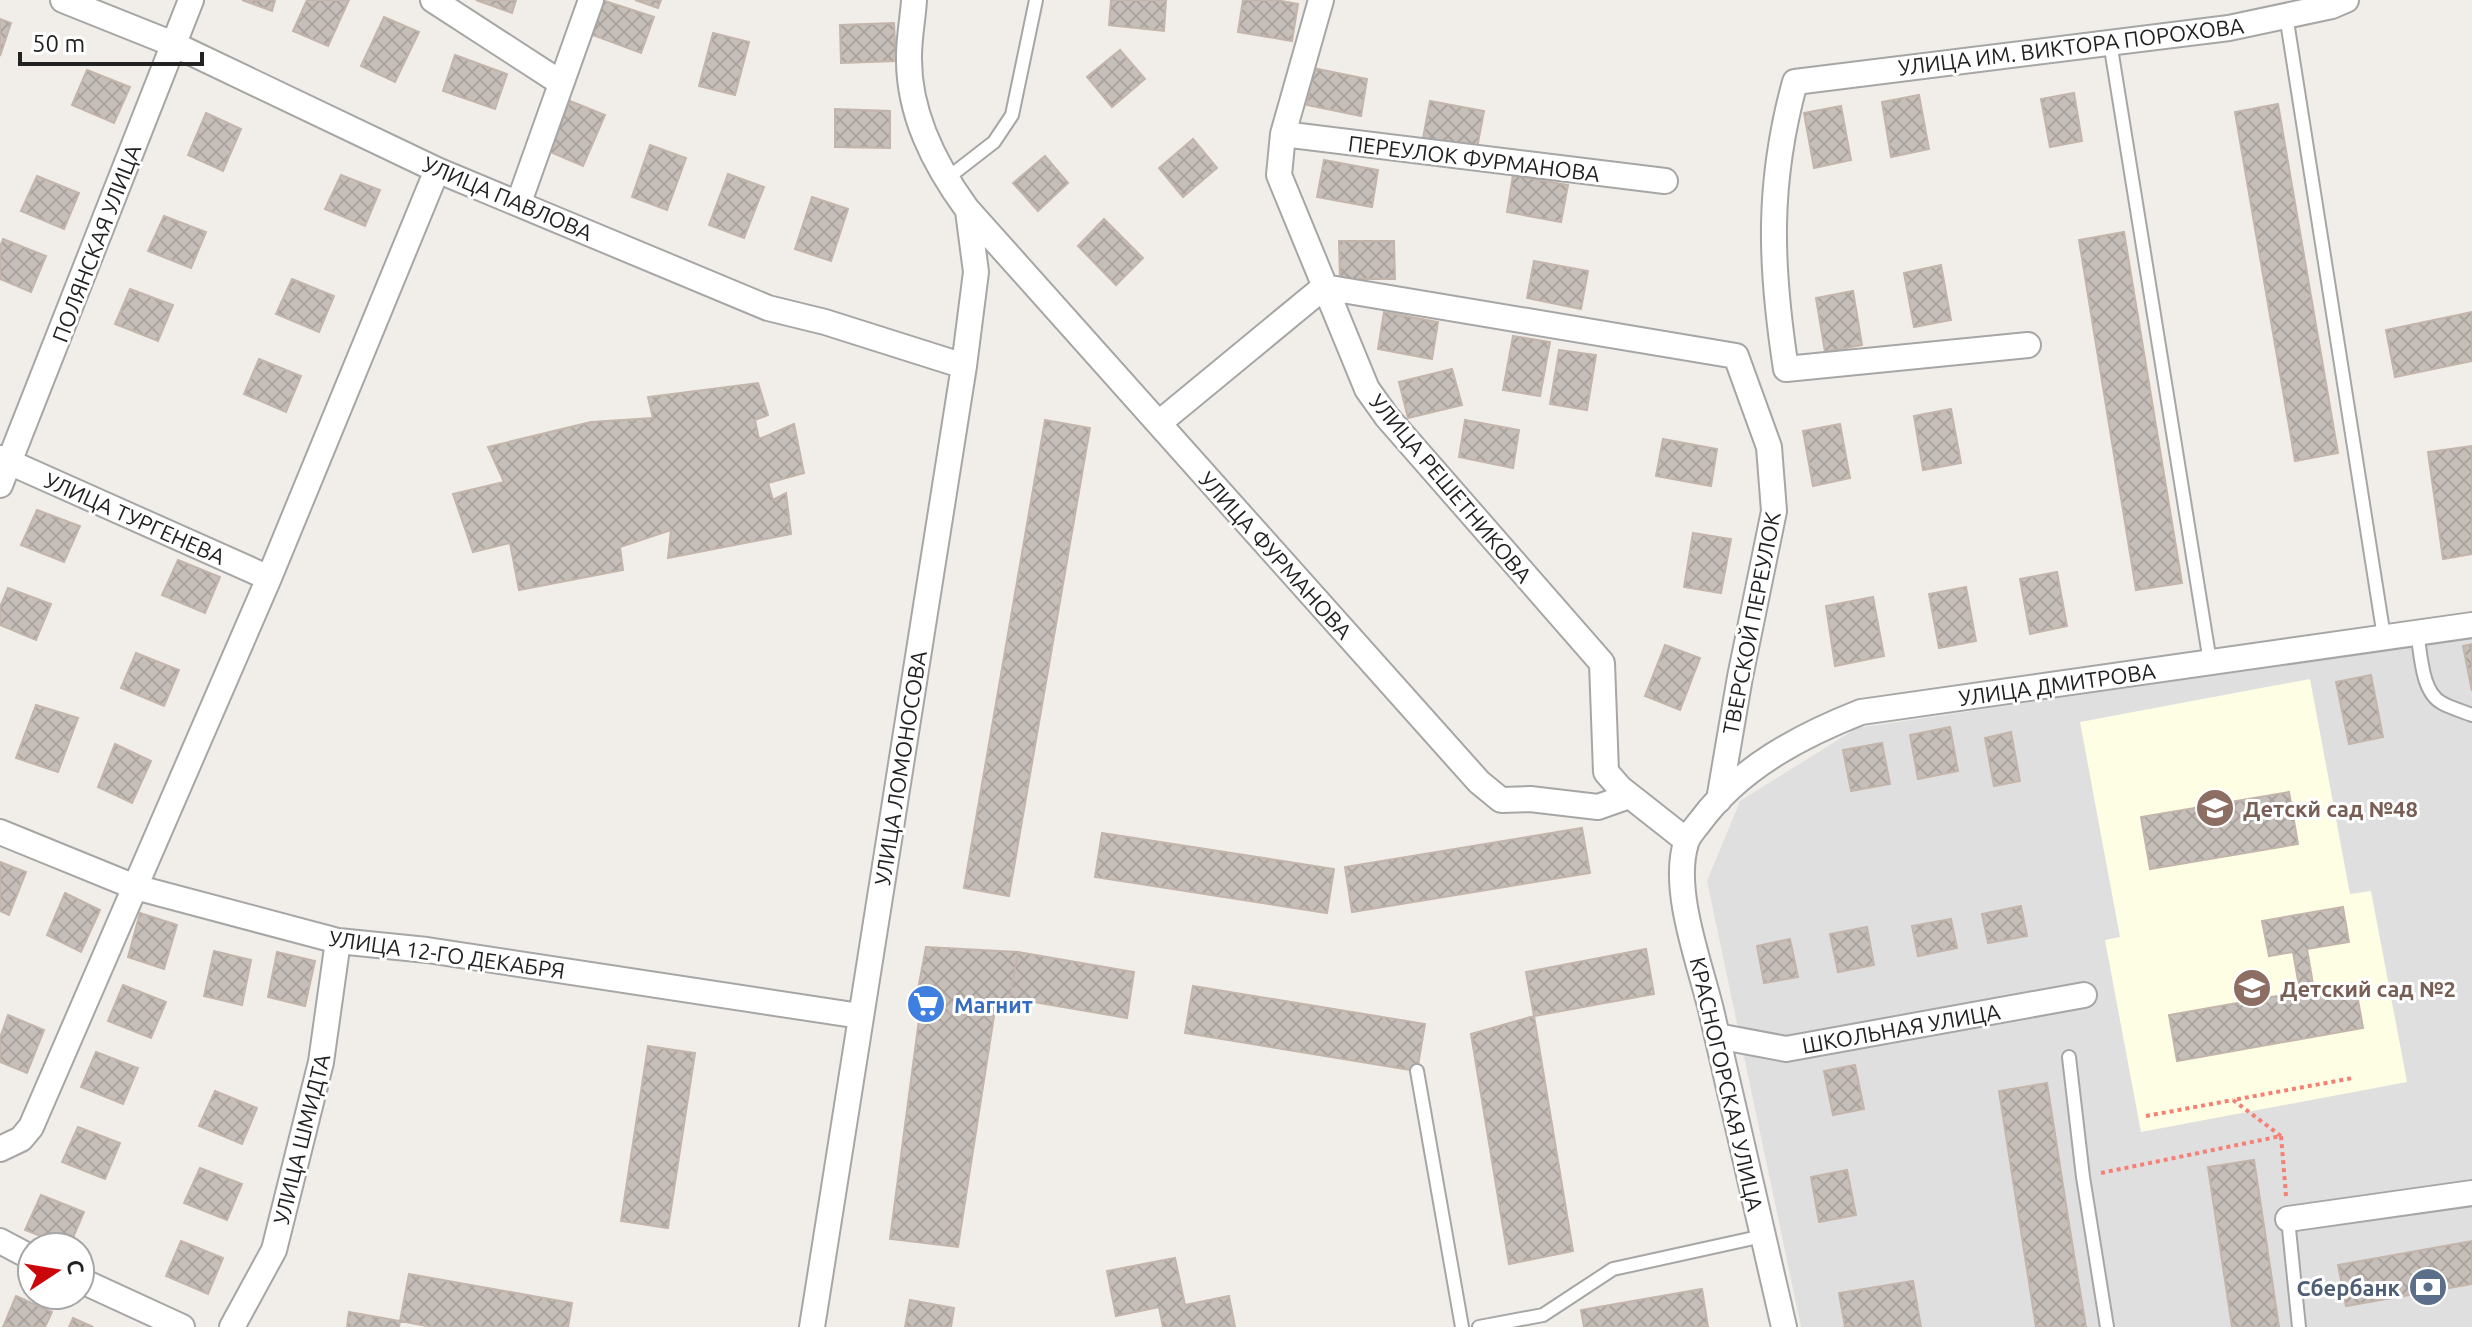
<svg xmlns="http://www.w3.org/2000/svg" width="2472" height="1327" viewBox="0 0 2472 1327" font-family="Ubuntu,sans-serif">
  <defs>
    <pattern id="building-cross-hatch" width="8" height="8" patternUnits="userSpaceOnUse" patternTransform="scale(2)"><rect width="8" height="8" fill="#c6beb8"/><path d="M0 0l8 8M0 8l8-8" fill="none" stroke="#aaa39e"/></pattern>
  </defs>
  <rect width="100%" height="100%" fill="#f1eee9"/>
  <path fill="#e0dfdf" d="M2472,637v690h-671l-94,-446 33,-80 117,-73z"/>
  <path fill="#fefee5" d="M2310,679l40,215 21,-3 36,191 -266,50 -36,-192 15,-3 -40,-215z"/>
  <path fill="url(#building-cross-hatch)" stroke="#c3b5ab" stroke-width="2" d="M242,0h33l-3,11z
    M307,0h42l-21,46 -35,-15z
    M476,0h40l-4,13z
    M602,0l52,17 -13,36 -51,-19z
    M635,0h26l-3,8z
    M1111,0h55l-2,31 -55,-6z
    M1243,0h33l22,4 -6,37 -54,-9z
    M384,17l35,15 -24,50 -34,-16z
    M0,19l11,4 -11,33z
    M894,23l2,38 -55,2 -1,-38z
    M713,33l36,9 -14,53 -36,-9z
    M1120,50l25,29 -33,28 -25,-30z
    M455,55l52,19 -12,35 -52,-18z
    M1313,68l54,11 -6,37 -54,-11z
    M87,70l43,17 -16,36 -42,-18z
    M2074,93l8,48 -32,6 -9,-48z
    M1919,95l10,54 -38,8 -9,-55z
    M570,101l35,14 -22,51 -35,-15z
    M1430,101l54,10 -7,37 -54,-10z
    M2278,104l60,349 -43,8 -60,-349z
    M1841,106l10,54 -37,8 -10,-55z
    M835,109l55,2v37l-55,-1z
    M206,113l35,16 -18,42 -35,-16z
    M1193,139l24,29 -34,29 -24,-29z
    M650,145l36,13 -19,52 -35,-13z
    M1045,156l23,27 -30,28 -25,-28z
    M1324,160l54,10 -6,37 -55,-10z
    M728,174l36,13 -20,51 -35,-13z
    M341,175l39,15 -15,36 -40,-17z
    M1513,175l55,10 -7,37 -54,-10z
    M37,176l42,17 -15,36 -43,-18z
    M812,197l36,12 -17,52 -36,-12z
    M164,216l42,16 -15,36 -43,-17z
    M1104,219l39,39 -27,27 -38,-39z
    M2124,232l58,351 -46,7 -57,-350z
    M3,239l43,17 -15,36 -31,-13v-32z
    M1339,241h55l1,38h-55z
    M1534,261l54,10 -7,38 -54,-11z
    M1941,265l10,55 -37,7 -10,-54z
    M292,279l42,17 -15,36 -43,-18z
    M130,289l43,16 -15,36 -43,-17z
    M1853,291l9,54 -37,7 -9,-54z
    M1384,312l54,10 -6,37 -54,-10z
    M2472,312v49l-77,16 -9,-47z
    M1513,336l37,6 -10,54 -37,-6z
    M1559,350l37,5 -9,55 -37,-6z
    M259,359l42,17 -15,36 -42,-18z
    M1452,369l10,36 -54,13 -9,-36z
    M758,383l10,32 -13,5 4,19 35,-15 10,49 -36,10 5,17 13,-7 5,41 -123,24 3,-28 -51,17 3,23 -104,20 -9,-47 -37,9 -20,-58 51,-12 -16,-35 103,-25 62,-4 -5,-21z
    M1951,409l10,54 -38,7 -9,-54z
    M1045,420l45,8 -81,468 -45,-8z
    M1465,420l54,10 -6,38 -54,-11z
    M1840,424l10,54 -37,8 -10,-55z
    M1663,439l54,10 -6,37 -55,-10z
    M2472,446v108l-29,5 -15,-107z
    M37,510l43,16 -16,36 -43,-17z
    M1693,533l38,6 -10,54 -37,-6z
    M178,560l42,17 -15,36 -43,-18z
    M2057,572l10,54 -37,8 -10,-55z
    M1966,587l10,54 -37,7 -10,-54z
    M8,588l43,16 -15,36 -36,-15v-18z
    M1873,597l11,59 -49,10 -9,-60z
    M2472,644v47l-9,-45z
    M1665,645l35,13 -20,52 -35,-14z
    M136,653l43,17 -15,36 -43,-18z
    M2371,675l12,62 -34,7 -13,-62z
    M36,705l42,13 -20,54 -42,-14z
    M1950,727l8,44 -40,8 -8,-44z
    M2011,732l9,49 -26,5 -9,-48z
    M1882,743l8,41 -39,7 -8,-41z
    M115,744l36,17 -19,42 -34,-16z
    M2289,792l9,52 -148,25 -9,-52z
    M1582,828l8,45 -238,39 -7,-45z
    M1102,833l232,36 -7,44 -232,-36z
    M0,862l26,10 -17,43 -9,-4z
    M65,893l35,17 -19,42 -34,-17z
    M2021,906l6,30 -39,7 -6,-29z
    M2343,907l6,35 -42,7 7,41 41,-7 8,45 -186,33 -8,-46 131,-23 -7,-40 -24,4 -7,-35z
    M140,913l37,12 -13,44 -36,-12z
    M1951,919l6,29 -39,8 -6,-30z
    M1867,927l7,38 -36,7 -8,-38z
    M1790,939l8,38 -34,6 -7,-37z
    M926,947l92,5 -8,46 -16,18 -80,-6z
    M1646,949l8,45 -120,22 -8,-44z
    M214,951l37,9 -9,45 -38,-9z
    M277,952l38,9 -10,45 -37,-9z
    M1018,952l116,20 -7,46 -117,-20z
    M123,985l43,17 -15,36 -43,-17z
    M1193,986l232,38 -8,47 -232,-38z
    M920,1012l74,4 -36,231 -68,-8z
    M8,1015l36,15 -17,43 -27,-11v-24z
    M1534,1016l39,235 -64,13 -38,-230z
    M648,1046l47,7 -27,175 -47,-7z
    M96,1052l42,16 -15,36 -42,-17z
    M1855,1065l9,44 -31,6 -9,-44z
    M2047,1083l23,147 16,97h-50l-37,-236z
    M215,1091l42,17 -15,36 -43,-18z
    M78,1127l42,16 -15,36 -43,-17z
    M2254,1160l13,86 12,81h-47l-24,-160z
    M200,1168l42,16 -15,36 -43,-17z
    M1847,1170l9,45 -37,7 -8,-45z
    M41,1195l43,17 -15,35 -44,-17z
    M181,1241l42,17 -15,36 -42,-18z
    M2472,1241v43l-126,22 -8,-41z
    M1175,1258l10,47 44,-9 6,31h-72l-4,-20 -43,9 -9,-45z
    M409,1274l163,29 -4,24h-136l-32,-6z
    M1913,1281l8,46h-76l-6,-34z
    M1702,1289l6,38h-124l-3,-17z
    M16,1296l36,16 -7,15h-42z
    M910,1300l44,8 -3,19h-46z
    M349,1312l51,9 -1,6h-52z
    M73,1318l20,9h-24z"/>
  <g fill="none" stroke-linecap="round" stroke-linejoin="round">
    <defs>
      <path id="service" d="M2286,15l98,622
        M2110,42l100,620
        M945,180l49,-38 18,-27 24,-115
        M2417,632c4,21 4,60 25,71 9,5 20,8 30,12
        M2069,1057l14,120 24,150
        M1417,1071l45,256
        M2288,1219l11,108
        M1479,1327l64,-12 70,-46 150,-33"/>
      <path id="minor" d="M63,0l110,44 264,126 331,138 57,14 139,44
        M433,0l128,83
        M914,0c-1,18 -5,37 -5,56 -1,57 25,108 58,153l512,573 22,18 29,-1 68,8 31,-11
        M1321,0l-38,134 -4,41 88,214 20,28 215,246 4,109 14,16 66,52
        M1283,134l382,47
        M519,202l72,-202
        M2028,345l-242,24c-16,-104 -19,-185 9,-287l434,-54 103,-22 14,-6
        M1159,423l165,-136 412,69 33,91 5,64 -34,166 -21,123
        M0,458l269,120
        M0,485l191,-485
        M0,832l135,55 203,54 89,9 433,66
        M1717,1036l69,13 298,-54
        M0,1149l21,-10 10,-12 238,-549 168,-408
        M2288,1219l184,-26
        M0,1241l32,17
        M80,1280l102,47
        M232,1327l42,-77 47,-188 17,-121
        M812,1327l152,-961 12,-94 -8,-61
        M1784,1327c-24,-104 -48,-208 -72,-313 -11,-48 -41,-123 -26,-171 2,-7 8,-14 13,-20 40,-55 101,-87 162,-111l611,-87"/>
    </defs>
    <use href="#service" stroke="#a6a6a6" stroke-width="16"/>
    <use href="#minor" stroke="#a6a6a6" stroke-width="28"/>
    <path stroke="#f58076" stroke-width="4" stroke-dasharray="4 4" stroke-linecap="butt" d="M2146,1116l87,-16
      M2281,1136l-48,-36 120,-22
      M2101,1173l180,-37 5,60"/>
    <use href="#service" stroke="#fff" stroke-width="12"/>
    <use href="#minor" stroke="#fff" stroke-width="24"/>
  </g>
  <defs>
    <symbol id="school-disc" viewBox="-11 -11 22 22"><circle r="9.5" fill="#8d6e63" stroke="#fff"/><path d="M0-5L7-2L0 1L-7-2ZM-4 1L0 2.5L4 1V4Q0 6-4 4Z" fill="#fff"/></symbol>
    <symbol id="supermarket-disc" viewBox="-11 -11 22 22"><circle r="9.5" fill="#3f7fe0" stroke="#fff"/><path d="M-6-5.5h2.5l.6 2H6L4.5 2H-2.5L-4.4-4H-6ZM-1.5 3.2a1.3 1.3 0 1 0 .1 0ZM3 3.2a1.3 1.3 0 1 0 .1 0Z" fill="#fff"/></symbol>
    <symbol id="bank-disc" viewBox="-11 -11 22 22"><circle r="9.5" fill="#5c6f8a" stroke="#fff"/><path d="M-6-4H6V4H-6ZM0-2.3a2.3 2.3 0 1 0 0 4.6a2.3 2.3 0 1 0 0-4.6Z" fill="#fff"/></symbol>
  </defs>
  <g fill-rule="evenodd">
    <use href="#school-disc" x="2193" y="786" width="44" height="44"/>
    <use href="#school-disc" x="2230" y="966" width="44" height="44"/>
    <use href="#supermarket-disc" x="904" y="982" width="44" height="44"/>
    <use href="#bank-disc" x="2406" y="1265" width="44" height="44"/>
  </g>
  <g text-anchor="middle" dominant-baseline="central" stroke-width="6" stroke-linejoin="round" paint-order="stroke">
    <g font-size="22" fill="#222" stroke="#fff">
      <text transform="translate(2071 46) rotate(-7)">УЛИЦА ИМ. ВИКТОРА ПОРОХОВА</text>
      <text transform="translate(1474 158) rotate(7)">ПЕРЕУЛОК ФУРМАНОВА</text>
      <text transform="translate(508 198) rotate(23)">УЛИЦА ПАВЛОВА</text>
      <text transform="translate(96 243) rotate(-69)">ПОЛЯНСКАЯ УЛИЦА</text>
      <text transform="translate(1451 488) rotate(50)">УЛИЦА РЕШЕТНИКОВА</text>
      <text transform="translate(135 518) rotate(24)">УЛИЦА ТУРГЕНЕВА</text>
      <text transform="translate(1276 555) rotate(48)">УЛИЦА ФУРМАНОВА</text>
      <text transform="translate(1751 623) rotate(-79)">ТВЕРСКОЙ ПЕРЕУЛОК</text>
      <text transform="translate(2057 684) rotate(-8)">УЛИЦА ДМИТРОВА</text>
      <text transform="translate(900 768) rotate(-81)">УЛИЦА ЛОМОНОСОВА</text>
      <text transform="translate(447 954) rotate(8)">УЛИЦА 12-ГО ДЕКАБРЯ</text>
      <text transform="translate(1901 1028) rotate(-10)">ШКОЛЬНАЯ УЛИЦА</text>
      <text transform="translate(1727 1084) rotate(77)">КРАСНОГОРСКАЯ УЛИЦА</text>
      <text transform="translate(301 1139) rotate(-76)">УЛИЦА ШМИДТА</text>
    </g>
    <g font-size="22" font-weight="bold" fill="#785e54" stroke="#fff" text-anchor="start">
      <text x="2243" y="808">Детскй сад №48</text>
      <text x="2280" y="988">Детский сад №2</text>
    </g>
    <g font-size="22" font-weight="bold" fill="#366cbe" stroke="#fff" text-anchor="start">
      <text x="954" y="1004">Магнит</text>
    </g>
    <g font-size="22" font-weight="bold" fill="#4e5e75" stroke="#fff" text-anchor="end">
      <text x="2400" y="1287">Сбербанк</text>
    </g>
  </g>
  <g transform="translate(56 1271) rotate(78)"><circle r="38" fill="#ffffff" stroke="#a7a7a7" stroke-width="2"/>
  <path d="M0-6L14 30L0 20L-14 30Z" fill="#cc070b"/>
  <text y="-12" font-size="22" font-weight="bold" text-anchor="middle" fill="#222222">С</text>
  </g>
  <path d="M20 52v12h182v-12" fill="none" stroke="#222222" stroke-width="4"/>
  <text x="32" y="52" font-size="24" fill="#222222" stroke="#ffffff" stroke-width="6" paint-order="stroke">50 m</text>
</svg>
